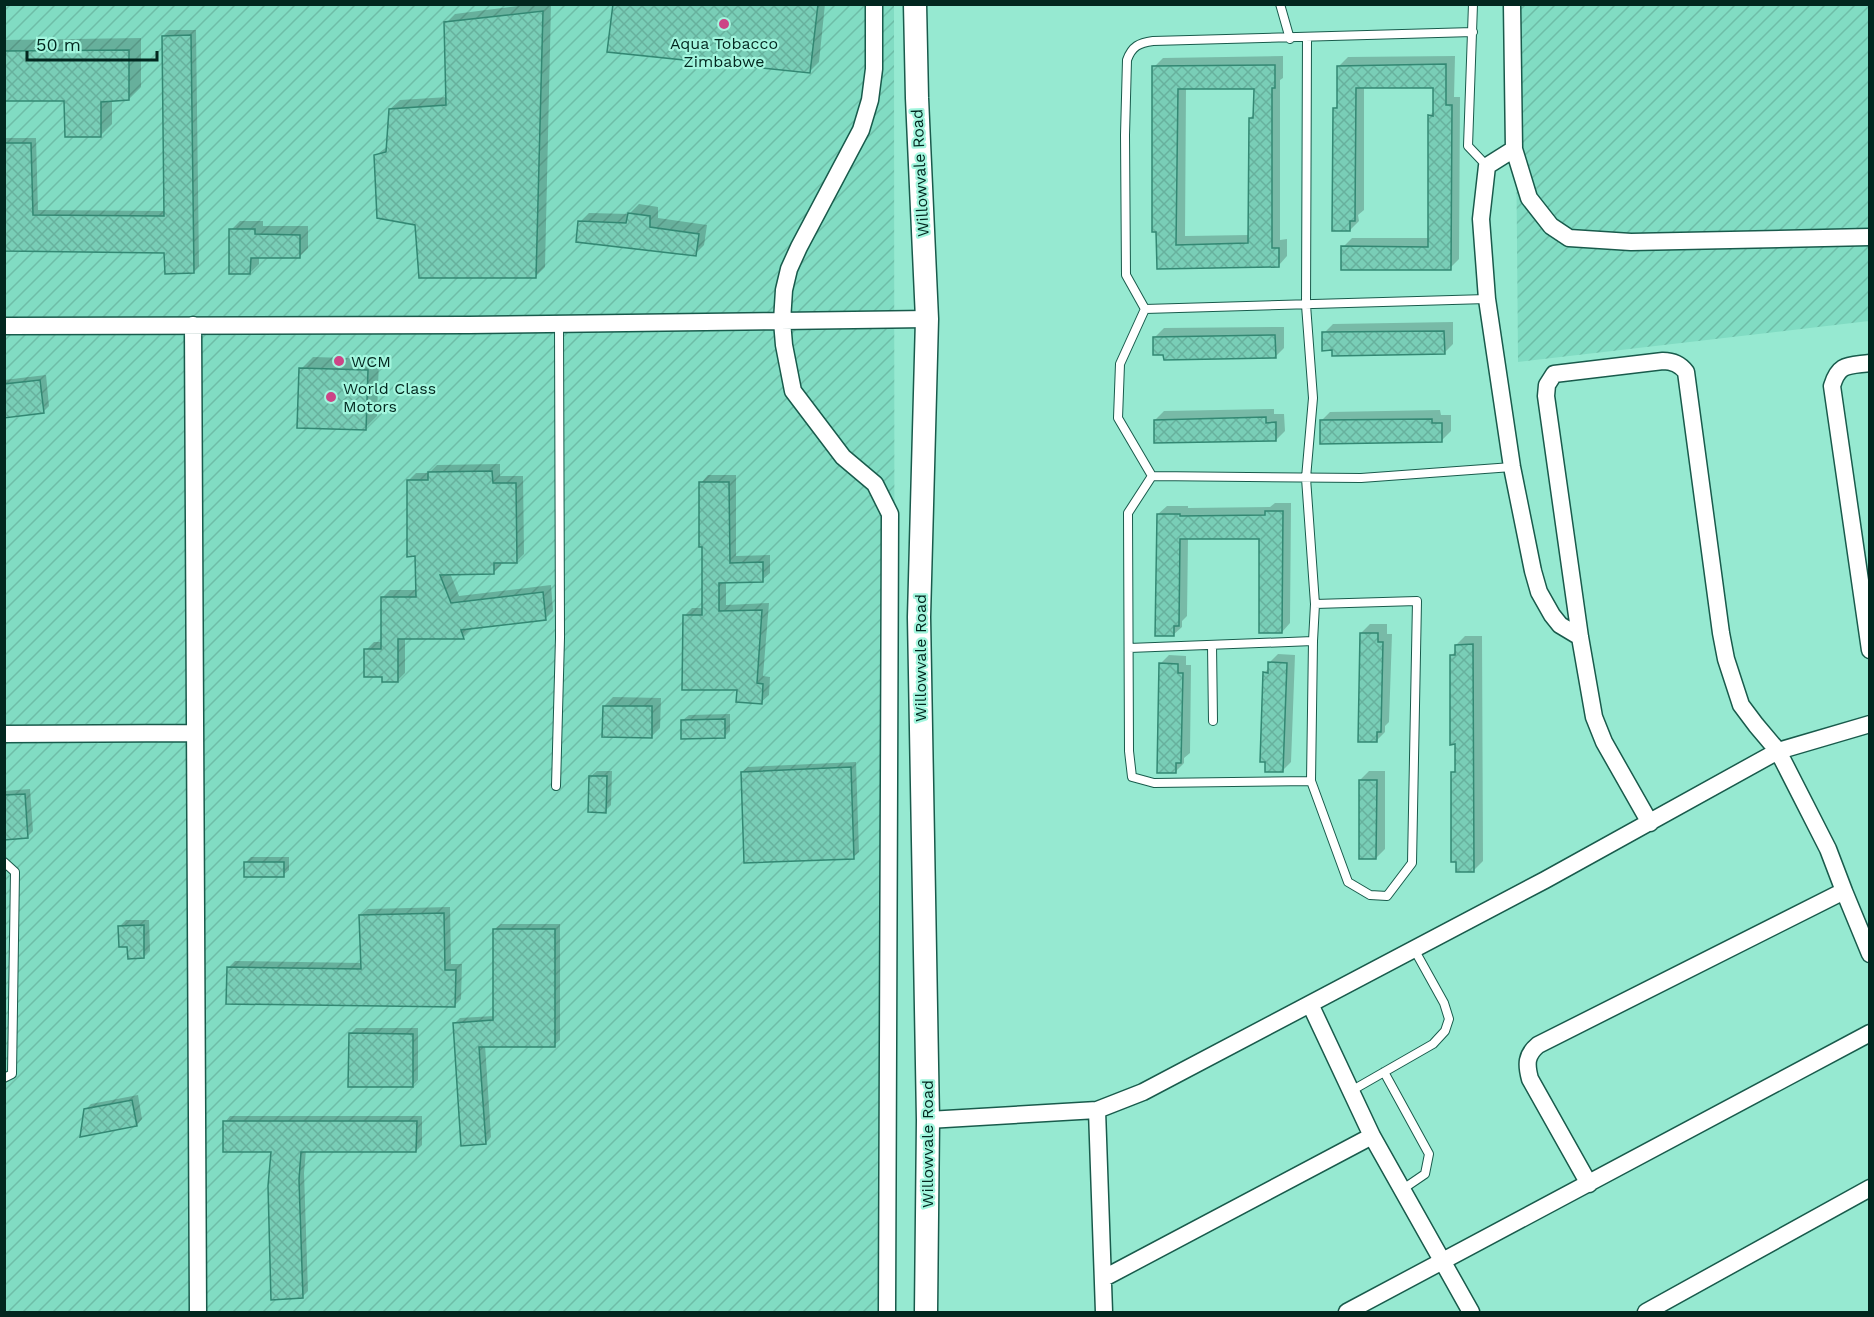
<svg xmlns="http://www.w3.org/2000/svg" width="1874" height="1317" viewBox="0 0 1874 1317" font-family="'Work Sans',sans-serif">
  <defs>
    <pattern id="industrial-furrows" width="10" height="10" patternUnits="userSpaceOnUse" patternTransform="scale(1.5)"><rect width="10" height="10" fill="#81dcc3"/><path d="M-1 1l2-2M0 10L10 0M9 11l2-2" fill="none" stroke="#6ebda7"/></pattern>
    <pattern id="building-cross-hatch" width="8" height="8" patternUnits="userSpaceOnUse" patternTransform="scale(1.5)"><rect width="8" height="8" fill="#79ceb7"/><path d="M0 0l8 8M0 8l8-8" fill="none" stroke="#67b19d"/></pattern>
  </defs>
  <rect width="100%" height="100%" fill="#96e9d1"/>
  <path fill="url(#industrial-furrows)" d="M5,5h889l1,1307h-890z
    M1515,5h354v316l-351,41z"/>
  <path fill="#0003" fill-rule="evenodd" d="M534,4h17l-6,263 -9,9 -120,-52 -41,-68 13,-10 2,-37 10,-9 48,-3 -2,-74 9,-9z
    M614,4h211l-6,58 -9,9z
    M169,30h27l3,236 -6,6 -27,-21 -162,-2v-111h32l2,72 127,1 -2,-175z
    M141,38v49l-12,12 -17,1v24l-12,12 -34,-37h-62v-59z
    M1283,56v22l-3,2v160l7,-1v17l-8,9 -121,2 -4,-200 9,-9zM1255,87v26l-5,5v117l-65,1 1,-148z
    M1455,56l-1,41h6l-1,162 -9,9 -107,-21 9,-9h78l-1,-122 5,-5v-24h-70v123l-6,5 1,6 -9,9 -16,-121 5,-5v-38l9,-9z
    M639,204l19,3v11l49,7 -3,20 -9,9 -115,-32 9,-9 40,1z
    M240,221h23v5h45v22l-9,9 -40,-1v8l-9,9 -19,-43z
    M1453,322v22l-9,9 -110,-4 -10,-16 9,-9z
    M1284,327v21l-9,9 -120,-20 9,-9z
    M313,357l66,2 -2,57 -12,12 -64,-59z
    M46,375l3,31 -5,5 -40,5v-36z
    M1274,409v5h10l1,17 -9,9 -121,-20 9,-9z
    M1440,410l1,5h10v16l-9,9 -121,-19 9,-9z
    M500,464v12h23l1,78 -8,8h-15v3l-8,8h-43l9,23 92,-11 2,26 -7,7 -76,9 1,3 -7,7 -59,1v35l-8,8 -13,-5 -18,-26 8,-8h9l-1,-44 8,-8h27v-35l-9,-74 8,-8h13l8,-8z
    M708,475h28v81l34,-1v18l-8,7 -36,2v23l43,-2 -6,73 7,1 -1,18 -8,7 -22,-13 -54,-74 7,-7h12l-3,-125z
    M1275,503h16l-1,120 -8,9 -21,-94h-73l-1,78 -5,5v6l-9,8 -15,-121 9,-8h21v2l82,-1z
    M1370,624h17v10h5l-3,88 -4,4v6l-9,9 -15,-108z
    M1465,636h17l1,225 -9,9 -21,-97 4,-4v-26l-5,-88 4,-4v-6z
    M1278,654l17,1 -4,107 -9,9 -18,-98 5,-5v-5z
    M1169,655l17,1v9h5l-1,88 -6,5v5l-9,9 -15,-108z
    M613,697l48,1 -1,30 -9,9 -47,-31z
    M730,714v17l-6,6 -41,-17 6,-5z
    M856,762l3,90 -6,5 -111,-85 6,-5z
    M597,771h15l-1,34 -6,6 -14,-35z
    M1369,771h16v78l-9,9 -16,-78z
    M30,789l3,42 -6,6 -23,1v-47z
    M251,857h38v13l-6,5 -38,-12z
    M450,907l1,57h11l-1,35 -7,7 -226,-38 7,-7 127,2 -1,-48 7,-6z
    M126,920h23l1,31 -6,6 -15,-12 -9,-19z
    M501,924h59v116l-6,5h-69l6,92 -5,6 -32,-119 6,-6 34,-2 1,-87z
    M356,1028h62v52l-6,6 -62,-52z
    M138,1095l4,24 -5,6 -52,-15 6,-6z
    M230,1116h192v29l-6,6 -110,-1 -2,23 4,118 -6,6 -30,-147 -47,-28z"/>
  <path fill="url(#building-cross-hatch)" stroke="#338873" stroke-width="1.5" fill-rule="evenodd" d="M613,4h205l-8,69 -203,-21z
    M543,11l-7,267h-117l-4,-53 -38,-7 -3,-63 12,-3 3,-43 57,-4 -2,-83z
    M191,35l3,238 -29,1 -1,-21 -160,-2v-108h27l2,72 131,1 -2,-180z
    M129,50v50l-28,2v35h-36l-1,-36h-60v-50z
    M1446,64v41h6l-1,165h-110v-24l87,1v-132l5,1v-28h-77l-1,133h-5v10h-18l1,-123h4v-42z
    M1275,65v23h-3v160h7v19l-122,2 -1,-37h-4v-166zM1178,89h76l-1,29h-4l-1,125 -72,2z
    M628,213l22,3v11l49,7 -3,22 -120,-14 2,-21 48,2z
    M229,229h26v5l45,1v23h-49l-1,16h-21z
    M1444,331l1,23 -113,2v-6l-10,1v-19z
    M1275,335l1,23 -112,2 -1,-5h-10v-18z
    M299,368l69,2 -2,60 -69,-2z
    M40,380l4,33 -40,5v-34z
    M1266,417v6l10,-1v19l-122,2v-23z
    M1432,419v4h10v19l-122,2v-24z
    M492,471l1,12h23l1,80h-23v11l-54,1 11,28 92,-11 3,28 -85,10 3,9h-66v43h-16v-5h-18v-28h17v-52h35l-1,-41 -8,1v-77h21v-8z
    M699,482h30l1,81 33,-1v20l-44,1v28l43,-1 -5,73 6,1 -1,20 -26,-2 1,-12h-55l1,-75h19v-68h-3z
    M1265,511h18l-1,122h-23v-94h-79l-1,87h-5v10h-19l2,-122h23v2l85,-1z
    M1360,633h18v9h5l-2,90h-4v10h-19z
    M1473,644l1,228h-18v-10h-5v-90h4v-28l-5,1v-90h5v-10z
    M1268,662l19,1 -4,109h-18v-10h-5l3,-90 5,1z
    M1159,663l19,1v9h5l-2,90h-5v10h-19z
    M603,706h49v32l-50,-1z
    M725,719v19l-44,1v-19z
    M851,767l3,92 -110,4 -3,-91z
    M589,776h18l-1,37 -18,-1z
    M1359,780h18l-1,79h-17z
    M25,794l3,44 -24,2v-45z
    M244,862h40v15h-40z
    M444,913l1,57h11l-1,37 -229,-3 1,-37 134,2 -2,-54z
    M144,925v33l-16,1 -1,-12h-8l-1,-21z
    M493,929h62v118h-76l7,97 -25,2 -8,-123 40,-3z
    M349,1033l64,1v53h-65z
    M132,1100l5,26 -57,11 4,-28z
    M223,1121h194l-1,31h-115l-2,28 4,118 -32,2 -3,-114 3,-34h-48z"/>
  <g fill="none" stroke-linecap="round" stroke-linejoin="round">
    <defs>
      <path id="lane" d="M1280,4l10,35
        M1473,4l-5,142 19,20
        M1307,38l-1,267 7,93 -7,80 9,126 -2,37 -2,140 37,101 22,13 17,1 25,-33 5,-262 -102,3
        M1145,309l342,-10
        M1152,476l-34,-58 2,-54 25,-55 -19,-34 -1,-140 2,-75c5,-14 12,-17 26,-19l320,-9
        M1212,645l1,76
        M1129,648l184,-7
        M1311,781l-157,2 -22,-6 -3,-26 -1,-238 24,-37 209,2 151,-11
        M556,786l4,-148 -1,-314
        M4,862l11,10 -3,202 -8,4
        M1384,1072l45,82 -4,20 -22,15
        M1351,1091l82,-47 12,-13 4,-12 -5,-16 -30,-54"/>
      <path id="street" d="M874,4v65l-4,31 -9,30 -62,117 -10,22 -5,21 -2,31 2,24 9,46 50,66 32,27 15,30 -3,798
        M1512,4l2,145 15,49 22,28 18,12 62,4 239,-5
        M1514,149l-27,17 -6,53 6,80 25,168 21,104 6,21 13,23 8,10 20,12
        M193,325l5,987
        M4,326l465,-1 458,-6
        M1870,363c-22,3 -31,0 -38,23l38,264
        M4,734l190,-1
        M1650,823l-46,-81 -10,-25 -14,-80 -34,-241 1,-11 7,-11 109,-13c9,0 17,3 23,11l35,261 5,26 15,46 15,20 22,26 50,98 16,42
        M1310,1004l62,132 99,176
        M1097,1110l7,202
        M928,1120l169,-10 46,-18 402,-212 233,-129 92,-27
        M1589,1184l-59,-105c-4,-15 -4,-24 8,-34l306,-154 26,63
        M1104,1278l268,-142
        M1347,1312l523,-279
        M1646,1312l224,-124"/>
      <path id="secondary" d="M915,4l2,94 10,221 -8,298 9,503 -2,192"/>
    </defs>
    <use href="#lane" stroke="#195b4c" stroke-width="10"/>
    <use href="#street" stroke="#195b4c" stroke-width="19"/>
    <use href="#secondary" stroke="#195b4c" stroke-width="25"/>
    <use href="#lane" stroke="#fff" stroke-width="8"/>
    <use href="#street" stroke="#fff" stroke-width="16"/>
    <use href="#secondary" stroke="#fff" stroke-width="22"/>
  </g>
  <g fill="#cc4586" stroke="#a3f6de" stroke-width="2">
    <circle cx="724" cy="24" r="6"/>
    <circle cx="339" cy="361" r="6"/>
    <circle cx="331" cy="397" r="6"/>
  </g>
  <g text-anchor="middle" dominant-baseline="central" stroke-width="4.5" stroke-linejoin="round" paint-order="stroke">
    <g font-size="16" fill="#02271f" stroke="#a3f6de" text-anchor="start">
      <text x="724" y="43" text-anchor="middle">Aqua Tobacco<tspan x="724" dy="18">Zimbabwe</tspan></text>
      <text x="351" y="361">WCM</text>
      <text x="343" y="388">World Class<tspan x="343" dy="18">Motors</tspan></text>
    </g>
    <g font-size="16" fill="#02271f" stroke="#a3f6de">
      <text transform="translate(920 173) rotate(-93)">Willowvale Road</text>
      <text transform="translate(920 658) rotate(-90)">Willowvale Road</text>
      <text transform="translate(927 1144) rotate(-90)">Willowvale Road</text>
    </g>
  </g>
  <rect width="1874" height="1317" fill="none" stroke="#02271f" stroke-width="12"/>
  <path d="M27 51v9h130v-9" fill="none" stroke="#02271f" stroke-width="3"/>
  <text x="36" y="51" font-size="18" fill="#02271f" stroke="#a3f6de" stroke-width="4.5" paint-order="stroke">50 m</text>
</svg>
